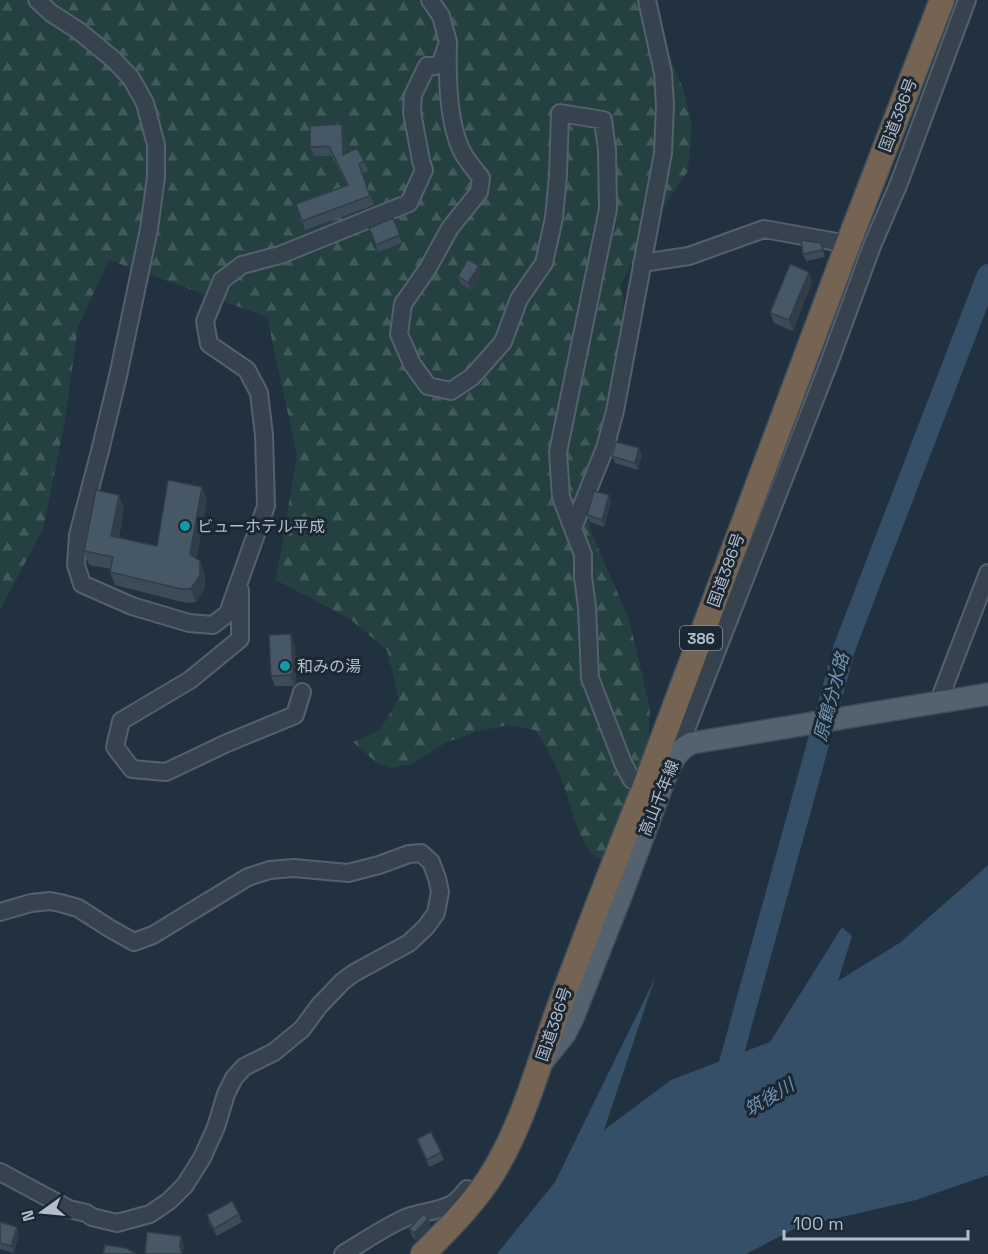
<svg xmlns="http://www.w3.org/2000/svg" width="988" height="1254" viewBox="0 0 988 1254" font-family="'Space Grotesk','Noto Sans JP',sans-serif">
  <defs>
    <pattern id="forest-firs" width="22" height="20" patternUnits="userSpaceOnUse" patternTransform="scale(1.5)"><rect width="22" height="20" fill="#244040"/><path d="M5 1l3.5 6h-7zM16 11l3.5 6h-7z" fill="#415a5a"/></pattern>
  </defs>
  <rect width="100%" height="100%" fill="#22313f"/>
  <path fill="url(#forest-firs)" d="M0,0h653l13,46 17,43 9,36 -4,46 -45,65 -22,50 3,17 -8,68 -16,66 -14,72 6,25 37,85 21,89 -3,68 -37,85c-4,-1 -9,-2 -13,-4 -17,-9 -26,-51 -32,-68 -7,-21 -18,-41 -30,-59l-27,-5 -33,7 -30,11 -33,21 -21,4 -14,-5 -24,-21 27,-12 19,-32 -12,-48 -37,-31 -74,-39 21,-125 -30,-138 -158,-57 -31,67 -13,94 -22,108 -43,81z"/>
  <path fill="#344f67" d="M988,865v310l-72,25 -118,27 -52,27h-249l58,-72 100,-204 -51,152 67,-50 99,-38 72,-115 10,9 -14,45 63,-39z"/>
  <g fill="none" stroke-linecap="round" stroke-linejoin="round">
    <path stroke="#344f67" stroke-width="22" d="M724,1085l121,-439 143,-371"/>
    <defs>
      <path id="minor" d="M37,0l14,13 28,18 35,29 17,18 14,25 11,42v32l-7,52 -31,147 -18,75 -22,84 -2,30 6,19 50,22 57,17 24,2 15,-12 38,-107 -2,-71 -5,-42 -12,-23 -38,-26 -4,-23 17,-41 20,-15 38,-10 129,-52 15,-33 -3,-9 -9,-49 1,-17 14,-29h9l5,-3 7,-21c-1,32 -1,84 16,113 5,8 11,15 17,23l-2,14 -29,36 -22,40 -25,36 -4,30 13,30 16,22 23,5 21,-14 31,-35 16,-43 25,-36 10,-45 4,-43 2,-62 43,7 4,30 1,59 -50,243 3,45 22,58v22l4,30 3,71 33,85 9,17 13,6
        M430,0l11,16 7,26
        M642,263l47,-7 75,-27 84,15
        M573,528l32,-80 10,-37 48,-258 2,-48 -2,-32 -16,-73
        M240,590v49l-50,41 -69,41 -6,26 17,22 34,3 61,-29 68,-28 7,-23
        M938,703l50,-130
        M681,749l4,-17 144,-369 43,-117 27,-63 68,-183
        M0,912l31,-9 19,-2 10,2 18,5 31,20 25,14 19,-7 95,-58 22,-7 24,-2 54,5 31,-8 30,-11 12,-1 10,9 6,16 3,14 -4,21 -10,14 -17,16 -55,30 -11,8 -24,25 -17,23 -28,23 -30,15 -10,11 -8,16 -10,33 -14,31 -17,27 -16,16 -19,13 -33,9 -25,-6 -6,-4 -17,-4 -69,-37
        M343,1254c20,-12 40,-26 62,-36 14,-6 31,-6 45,-13 7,-3 12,-10 17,-16l11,5"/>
      <path id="major" d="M543,1061l22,-27 8,-16 50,-127 45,-121c6,-12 12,-22 24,-27l296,-49"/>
      <path id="highway" d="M423,1254c24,-24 47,-47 66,-75 35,-54 50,-118 72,-177 27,-72 55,-145 84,-216l203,-542 94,-244"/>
    </defs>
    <use href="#minor" stroke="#54616d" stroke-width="20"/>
    <use href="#major" stroke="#3f4c58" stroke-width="24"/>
    <use href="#highway" stroke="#414e5a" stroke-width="27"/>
    <use href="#minor" stroke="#36434f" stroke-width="16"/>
    <use href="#major" stroke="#54626f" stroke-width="21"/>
    <use href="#highway" stroke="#756453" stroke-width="24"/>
  </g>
  <path fill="#3c4b57" d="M342,124l3,10 1,19 18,8 4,10 -6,3 12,31 -69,25 -9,-26 51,-19 -15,-29h-18l-4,-9z
    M393,218l9,25 -24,9 -9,-24z
    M821,243l4,14 -19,4 -3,-7z
    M479,266l2,7 -10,17 -11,-7 -2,-7z
    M812,282l-19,49 -19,-8 -4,-10z
    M639,448l3,7 -4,15 -23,-7 -3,-7z
    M609,495l2,7 -7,25 -14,-5 -3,-7z
    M207,500l-11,59 9,16v13l-9,14 -10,1 -71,-18 -5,-13 1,-3 -22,-4 -5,-14 40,-43 -5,30 38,8z
    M295,645l1,38 -2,3h-19l-4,-10z
    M417,1139l24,13 3,8 -15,7z
    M239,1214l3,8 -25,14 -8,-13 -2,-8z
    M0,1222l19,12 -5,19 -14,-4z
    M431,1226l-15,15 -4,-5 -3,-7z"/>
  <path fill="#313d47" d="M342,124l3,10 1,30 -3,-9z
    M479,266l2,7 -10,17 -3,-7z
    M809,272l3,10 -19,49 -4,-11z
    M639,448l3,7 -4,15 -3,-7z
    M202,487l5,13 -12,68 -5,-14z
    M119,495l5,13 -8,42 -5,-14z
    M609,495l2,7 -7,25 -2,-7z
    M200,561l5,14v13l-9,14 -5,-13z
    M291,634l4,11 1,38 -2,3 -4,-11z
    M428,1219l3,7 -15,15 -2,-8z
    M17,1227l2,7 -5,19 -3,-7z
    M181,1236l3,9 -1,9h-1l-2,-8z"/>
  <path fill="#465765" stroke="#313d47" stroke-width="1.5" d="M342,124l1,31 14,-7 7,13 -5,3 11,32 -68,25 -6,-17 52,-19 -19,-39 -19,1v-21z
    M393,218l7,17 -24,10 -7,-17z
    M801,240l20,3 2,7 -20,4z
    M468,259l11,7 -11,17 -10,-7z
    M790,264l19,8 -20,48 -19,-7z
    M616,442l23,6 -4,15 -23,-7z
    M168,480l34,7 -12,67 10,7v14l-9,14h-10l-71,-17 3,-15 -29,-6 12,-61 23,5 -8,41 46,10z
    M594,491l15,4 -7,25 -15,-5z
    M291,634l2,39 -3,2 -19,1 -2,-41z
    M431,1132l10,20 -14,8 -10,-21z
    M232,1201l7,13 -25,15 -7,-14z
    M425,1215l3,4 -14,14 -5,-4 12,-13z
    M0,1222l17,5 -6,19 -11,-3z
    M147,1232l34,4 -1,10 2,8h-37z
    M105,1245l21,3 9,5v1h-32z"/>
  <g fill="#0f9aa8" stroke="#1b2834" stroke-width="2">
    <circle cx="185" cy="526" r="6"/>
    <circle cx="285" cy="666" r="6"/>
  </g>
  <g text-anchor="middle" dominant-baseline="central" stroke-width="6" stroke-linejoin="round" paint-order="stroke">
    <rect fill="#1b2834" stroke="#85919d" stroke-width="1.5" x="680" y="626" width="42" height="24" rx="4.5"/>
    <g font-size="15" font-weight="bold" fill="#b2beca">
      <text x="701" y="638">386</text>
    </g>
    <g font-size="16" fill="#b2beca" stroke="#1b2834">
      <text transform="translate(898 115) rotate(-69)">国道386号</text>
      <text transform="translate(726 570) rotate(-70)">国道386号</text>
      <text transform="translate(659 798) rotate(-68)">高山千年線</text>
      <text transform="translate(554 1024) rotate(-71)">国道386号</text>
    </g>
    <g font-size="16" fill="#b2beca" stroke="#1b2834" text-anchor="start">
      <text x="197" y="526">ビューホテル平成</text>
      <text x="297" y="666">和みの湯</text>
    </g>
    <g font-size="18" font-style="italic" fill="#7092af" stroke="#1b2834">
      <text transform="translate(831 697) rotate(-75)">原鶴分水路</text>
      <text transform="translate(769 1097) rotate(-31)">筑後川</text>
    </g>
  </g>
  <g transform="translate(42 1212) rotate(255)" stroke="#1b2834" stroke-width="4.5" paint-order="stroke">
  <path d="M0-4.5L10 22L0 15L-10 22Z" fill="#b2beca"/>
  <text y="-9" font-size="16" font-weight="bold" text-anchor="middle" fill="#b2beca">N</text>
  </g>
  <path d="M784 1230v9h184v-9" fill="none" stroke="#b2beca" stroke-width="3"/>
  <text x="793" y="1230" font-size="18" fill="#b2beca" stroke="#1b2834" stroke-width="4.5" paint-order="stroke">100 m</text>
</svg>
